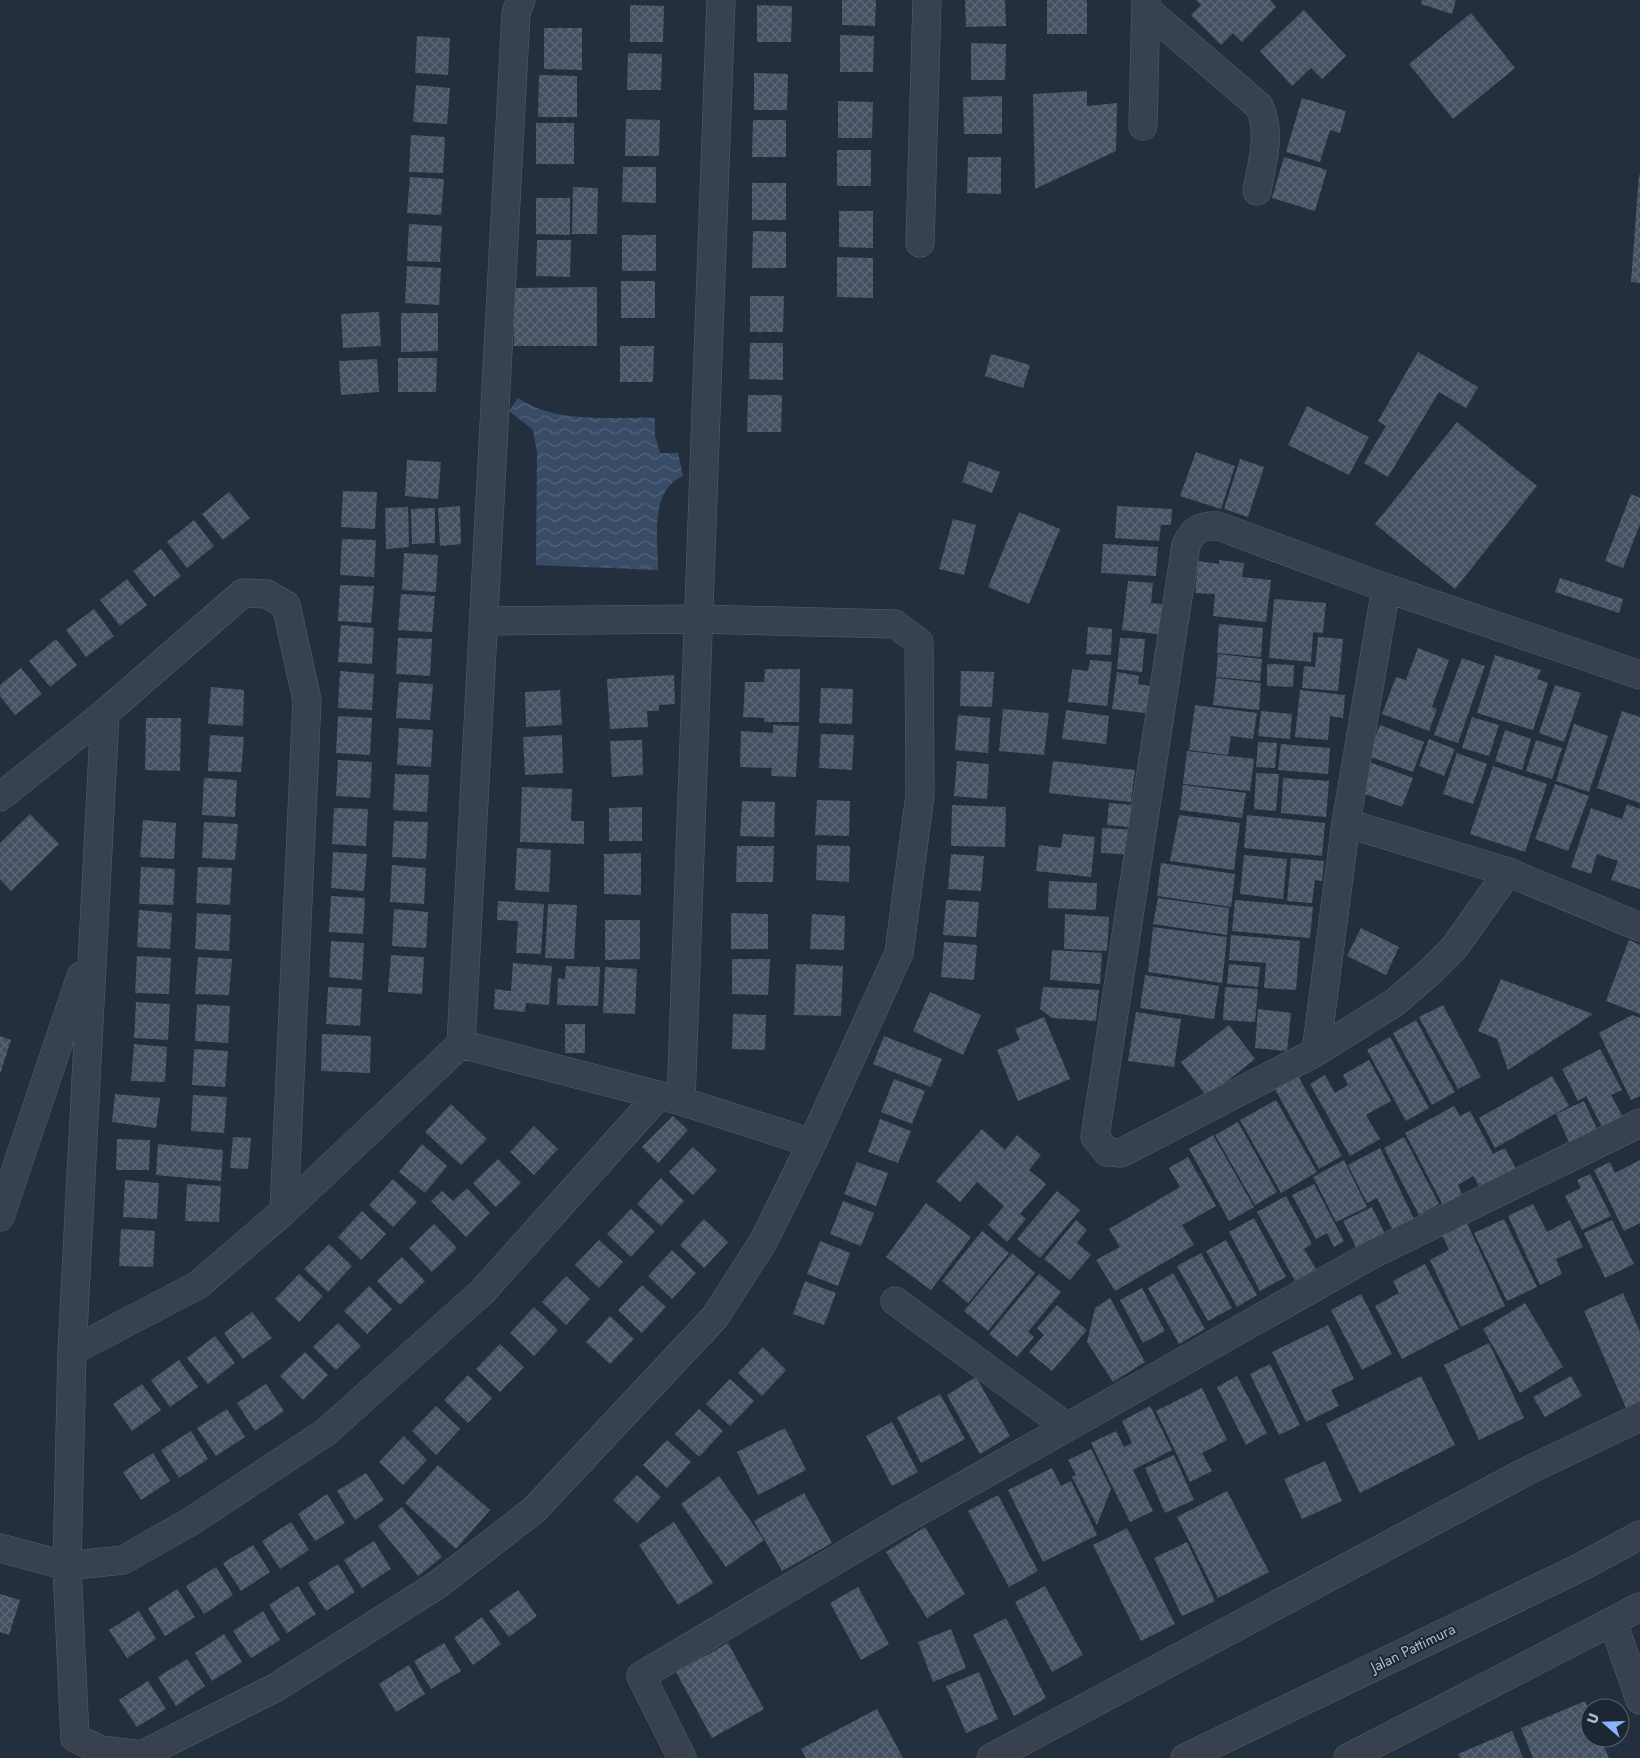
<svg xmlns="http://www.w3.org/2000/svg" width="1640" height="1758" viewBox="0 0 1640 1758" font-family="Jost,sans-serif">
  <defs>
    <pattern id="water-waves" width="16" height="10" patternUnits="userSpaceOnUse" patternTransform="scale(1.25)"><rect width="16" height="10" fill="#394c67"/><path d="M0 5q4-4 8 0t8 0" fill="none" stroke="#53647b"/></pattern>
    <pattern id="building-cross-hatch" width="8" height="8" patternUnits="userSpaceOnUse" patternTransform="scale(1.25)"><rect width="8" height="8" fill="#455162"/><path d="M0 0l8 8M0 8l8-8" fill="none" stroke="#5d6877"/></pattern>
  </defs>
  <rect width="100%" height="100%" fill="#242f3e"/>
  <path fill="url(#water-waves)" d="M518,398c40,27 91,18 137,20v18l5,17h18l5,23c-34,14 -25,63 -25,94l-122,-5 1,-113 -4,-22 -24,-19z"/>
  <path fill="url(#building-cross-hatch)" d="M842,0h34l-1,26 -33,-1z
    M965,0h40l1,26 -40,1z
    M1047,0h40v34h-40z
    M1196,0h74l6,7 -34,35 -9,-9 -12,12 -30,-30 10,-10z
    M1422,0h34l-4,14 -31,-10z
    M630,5l34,1 -1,36h-33z
    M757,5l35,1 -1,36h-34z
    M1304,10l42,46 -24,23 -11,-11 -19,18 -32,-35z
    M1471,13l44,55 -62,51 -44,-55z
    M544,28h38v42l-38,-1z
    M840,35l34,1 -1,36h-33z
    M417,36l33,2 -2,37 -33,-2z
    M971,43l35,1 -1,36h-34z
    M628,53l34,1 -1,36h-34z
    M754,73l34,1 -1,36h-33z
    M539,75l38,1v41h-39z
    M416,85l34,3 -3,36 -34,-2z
    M1087,91v15l30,-3 -1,48 -81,38 -2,-95z
    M1002,96v38h-38l-1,-37z
    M1302,98l44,13 -6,22 -10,-3 -10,32 -34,-10z
    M838,101l35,1 -1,36h-34z
    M626,119l34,1 -1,36h-34z
    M753,120h33v37h-34z
    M536,123h38v41h-38z
    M411,135l34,2 -2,36 -34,-1z
    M837,150h34v36h-34z
    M968,157h33v37l-34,-1z
    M1284,157l43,13 -12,41 -43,-13z
    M623,167h33v36l-34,-1z
    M1639,175h1v108l-9,-1z
    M410,177l34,2 -3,36 -34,-2z
    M752,183h34v37h-34z
    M573,187l25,1 -1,46h-25z
    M536,198h34v37l-34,-1z
    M839,211h34v37l-34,-1z
    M409,224l33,2 -2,36 -33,-1z
    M753,231l33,1v36h-34z
    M622,235h34v36h-34z
    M537,240h34l-1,37 -34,-1z
    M837,257l36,1v40l-36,-1z
    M407,266l34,2 -2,37 -34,-2z
    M621,281h34v37h-34z
    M597,287v59h-83v-58z
    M750,296h34l-1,36h-33z
    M379,312l2,34 -38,2 -2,-34z
    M401,313h37v38l-37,1z
    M750,343h33v37l-34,-1z
    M620,346h34l-1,36h-33z
    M1418,352l60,35 -12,21 -27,-16 -51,85 -24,-14 22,-37 -8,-5z
    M991,354l39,11 -7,23 -38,-12z
    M398,358h39l-1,34h-38z
    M377,359l2,33 -38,3 -2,-34z
    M748,395h34l-1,37h-34z
    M1307,406l62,31 -20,38 -61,-30z
    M1457,422l80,64 -82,103 -80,-65z
    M1196,452l39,14 -14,43 -41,-13z
    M1240,459l24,8 -16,50 -24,-8z
    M407,460l34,2 -3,37 -33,-3z
    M969,461l31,11 -8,21 -30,-11z
    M343,491l34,1 -2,37 -34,-2z
    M229,492l21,26 -27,22 -21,-26z
    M1631,494l9,4v26l-17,44 -18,-7z
    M460,506l1,38 -21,2 -2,-38z
    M1117,506l55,3 -1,16h-10l-2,16 -44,-3z
    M408,507l1,40 -23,2 -1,-41z
    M435,508v35l-23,1 -1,-35z
    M1019,512l41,17 -31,75 -41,-17z
    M953,519l23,6 -12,50 -25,-6z
    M194,520l20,26 -27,22 -20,-26z
    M342,539l34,1 -2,37 -34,-2z
    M1103,544l55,3 -2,29 -55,-3z
    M161,549l20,27 -27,21 -21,-26z
    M404,553l34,2 -2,37 -34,-2z
    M1219,560l25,3 -2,14 29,3 -5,42 -53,-6 2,-22 -20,-1 3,-32 21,3z
    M1560,578l63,21 -4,14 -64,-21z
    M127,579l20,26 -27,21 -20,-26z
    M1128,581l25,2 -2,20 18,2 -3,30 -44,-5z
    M340,585l34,1 -3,37 -33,-2z
    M401,594l34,2 -3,36 -34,-2z
    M1274,599l52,4 -3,30 -10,-1 -2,30 -42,-4z
    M94,609l20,27 -28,21 -20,-27z
    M1219,624l44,4 -2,29 -44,-4z
    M341,625l33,3 -2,36 -34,-2z
    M1088,627l24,2 -1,26 -25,-1z
    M1318,637l25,2 -5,52 -36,-3 2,-22 11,1z
    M398,638l34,1 -2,37 -34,-2z
    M1120,638l25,1 -3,33 -25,-3z
    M56,639l21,26 -27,22 -21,-26z
    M1418,648l31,12 -17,47 5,2 -8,22 -47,-17 14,-37 10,3z
    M1218,654l44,5 -2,22 -44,-4z
    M1495,655l46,15 -4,9 11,4 -15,47 -56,-17z
    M1462,658l23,8 -27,77 -24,-8z
    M1090,660l22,2 -5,44 -39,-4 4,-33 16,2z
    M1267,664l27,1 -1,22 -26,-1z
    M21,668l21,26 -27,21 -15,-19v-11z
    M765,669h35l-1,53h-35v-4l-21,-1 2,-35h19z
    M340,671l34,3 -2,36 -34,-2z
    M961,671l33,1 -2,35 -32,-1z
    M1117,672l22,4 -1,8 19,3 -4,27 -41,-5z
    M674,675l1,29 -16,1v6h-12l1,16 -38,2 -3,-50z
    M1216,678l45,5 -2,27 -46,-5z
    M399,682l34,2 -3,36 -34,-2z
    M1555,685l26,8 -17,49 -25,-9z
    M211,687l33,3 -1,36 -35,-2z
    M821,688l32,1 -1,35 -33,-1z
    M560,690l2,35 -36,2 -1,-35z
    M1300,690l45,5 -2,23 -13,-2 -2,24 -33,-3z
    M1195,705l62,8 -4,26 -22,-3 -3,19 -39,-5z
    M1003,709l46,4 -5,42 -45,-4z
    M1066,710l43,6 -3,28 -44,-5z
    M1261,711l31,3 -2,25 -32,-3z
    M1622,711l18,6v86l-43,-15z
    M958,715l32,3 -2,35 -33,-3z
    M338,716l34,2 -2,37 -34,-2z
    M1472,717l27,8 -10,31 -27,-8z
    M146,718h35l-1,53 -35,-1z
    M1574,724l34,12 -19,56 -33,-11z
    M773,725l26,1 -3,51 -25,-1 1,-8 -32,-1 1,-36 32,2z
    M1380,725l44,17 -11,30 -45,-16z
    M399,728l34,2 -2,37 -34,-2z
    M1505,730l26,9 -9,31 -27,-9z
    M821,734l33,1 -2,35 -33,-2z
    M210,735l34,2 -3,35 -33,-1z
    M562,735l1,38 -38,2 -2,-38z
    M1429,739l26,10 -11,27 -25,-10z
    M642,740l1,35 -31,2 -2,-36z
    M1536,740l26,8 -10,31 -26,-8z
    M1258,742l19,1 -2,25 -19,-1z
    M1281,744l49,4 -2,26 -50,-4z
    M1187,751l67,8 -4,32 -67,-7z
    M1457,753l30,11 -14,40 -30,-10z
    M338,760l34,2 -2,36 -34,-2z
    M957,761l32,3 -2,35 -33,-3z
    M1053,761l82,9 -4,32 -82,-9z
    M1369,762l44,16 -11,29 -43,-15z
    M1493,766l54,18 -22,68 -55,-18z
    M1256,773l23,1 -3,37 -22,-2z
    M395,774l34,1 -2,37 -34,-2z
    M204,778l33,2 -2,37 -33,-2z
    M1283,778l46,3 -3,36 -45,-4z
    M1555,784l34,12 -21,55 -33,-12z
    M1183,785l63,8 -4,25 -62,-8z
    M522,787l50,2 -1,32h13v23l-64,-2z
    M817,800l33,1 -1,35 -34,-1z
    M742,801l33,1 -1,35 -34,-1z
    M1109,803l34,3 -2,22 -34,-3z
    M1627,804l13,5v80l-29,-9 7,-19 -21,-7 -6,20 -20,-7 20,-59 31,11z
    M952,805l54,2 -1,40 -54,-1z
    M642,807v34h-33v-33z
    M334,808l34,1 -2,37 -34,-2z
    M30,814l29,30 -48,47 -11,-12v-36z
    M1179,815l61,8 -6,47 -64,-9z
    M1247,815l78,8 -3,33 -78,-8z
    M143,820l33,3 -2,36 -34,-2z
    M394,821l34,1 -2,37 -34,-2z
    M204,822l34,2 -3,36 -33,-2z
    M1102,828l36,2 -1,25 -36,-2z
    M1063,834l32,3 -4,40 -55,-6 3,-26 22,3z
    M817,845l33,1 -1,36 -33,-2z
    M737,846h37l-1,36h-37z
    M517,848l34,2 -2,42 -34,-2z
    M333,852l34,2 -3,37 -33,-3z
    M641,853v42l-37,-1v-40z
    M951,854l33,2 -3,35 -33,-2z
    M1244,855l43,4 -4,40 -43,-5z
    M1291,858l33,3 -2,20 -7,-1 -3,23 -25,-2z
    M1161,863l74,11 -4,33 -74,-11z
    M392,865l34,3 -2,36 -34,-2z
    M141,867l34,2 -2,36 -34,-1z
    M198,867l34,1 -2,37 -34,-2z
    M1049,881l48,2 -1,27 -48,-2z
    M331,896l34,2 -2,36 -34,-2z
    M1158,898l71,10 -2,27 -74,-11z
    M946,900l33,2 -3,35 -33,-2z
    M1235,900l78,7 -3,31 -78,-7z
    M498,901l46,3 -3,50 -25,-1 2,-32 -21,-1z
    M548,904l29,1 -3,54 -29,-1z
    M394,909l34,3 -2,36 -34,-2z
    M139,910l33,3 -2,36 -33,-2z
    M197,913l34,2 -2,36 -34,-2z
    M731,913l37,1v35h-37z
    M812,914l33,2 -1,34 -34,-1z
    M1065,914l44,3 -2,34 -43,-2z
    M605,920h35v39l-35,1z
    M1153,927l74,10 -5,46 -74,-11z
    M1361,928l38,19 -13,28 -39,-19z
    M1231,935l69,6 -4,49 -32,-2 2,-25 -37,-3z
    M1629,940l11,5v69l-34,-13z
    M331,941l33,2 -2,37 -33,-3z
    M944,942l33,3 -3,35 -33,-3z
    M1052,950l50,3 -2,31 -50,-4z
    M391,955l33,2 -2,37 -34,-2z
    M137,956l34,2 -2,36 -34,-1z
    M198,957l34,2 -3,36 -34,-1z
    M732,959h38l-2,36 -36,-1z
    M513,963l39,3 -3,39 -23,-2 -1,9 -31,-3 1,-20 16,2z
    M796,964l47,2 -2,50 -47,-1z
    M1229,964l31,3 -2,20 -31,-3z
    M566,966l34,1 -2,39 -41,-1 1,-27 7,1z
    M605,967l32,2 -2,45 -32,-1z
    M1145,975l74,11 -5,33 -74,-11z
    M1501,979l92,35 -85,56 -11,-31 -19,-8z
    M328,987l34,2 -2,37 -34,-2z
    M1043,987l56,3 -3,31 -44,-3 -12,-9z
    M1225,987l33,2 -3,33 -32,-2z
    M930,992l51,23 -18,40 -50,-24z
    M136,1002l34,2 -2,36 -34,-2z
    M197,1004l33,2 -2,37 -33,-2z
    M1443,1005l38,72 -23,12 -39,-72z
    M1258,1009l33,4 -4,38 -32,-3z
    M1136,1012l45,7 -7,48 -46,-6z
    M733,1014l33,1 -1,35 -33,-1z
    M1632,1015l8,3v78l-9,4 -32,-67z
    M1044,1017l26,62 -52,22 -21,-51 23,-10 -5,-11z
    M1416,1020l39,72 -23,13 -39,-72z
    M565,1024h20v29h-20z
    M1229,1025l26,34 -48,38 -26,-35z
    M322,1034l49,2 -1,37 -49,-2z
    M0,1036l11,4 -11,34z
    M884,1036l58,23 -11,28 -58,-23z
    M1390,1037l39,71 -23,13 -39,-71z
    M134,1044l33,3 -2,35 -34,-1z
    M194,1049l34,2 -3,36 -33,-2z
    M1600,1049l22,41 -11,5 12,22 -21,10 -16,-31 -8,5 -16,-32z
    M1369,1060l22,41 -25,14 14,24 -30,17 -40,-72 15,-9 10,18 13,-8 -5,-10z
    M1298,1076l44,80 -23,13 -44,-80z
    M1552,1076l17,30 -74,42 -16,-30z
    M894,1079l31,12 -13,33 -31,-12z
    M115,1094l45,4 -4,30 -44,-6z
    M193,1095l34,2 -3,36 -33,-2z
    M1276,1100l41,72 -36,21 -41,-73z
    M1584,1101l14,30 -28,13 -14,-30z
    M451,1104l36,35 -26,26 -36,-33z
    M1454,1106l6,10 10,-5 23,43 12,-6 11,21 -35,20 -8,-13 -15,9 5,12 -19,10 -39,-74z
    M673,1116l15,14 -30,33 -16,-16z
    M880,1119l31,12 -13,32 -30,-11z
    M1238,1122l39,70 -22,13 -40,-70z
    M534,1126l24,23 -24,26 -24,-23z
    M982,1129l23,21 12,-15 24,20 -12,15 17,14 -26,30 6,5 -19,23 -19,-17 16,-19 -27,-24 -17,20 -24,-21z
    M1213,1135l41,72 -25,14 -40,-72z
    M233,1137l18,1 -3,31 -18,-1z
    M1404,1137l35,67 -20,11 -35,-67z
    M117,1139l33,1 -1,30h-33z
    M158,1144l65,6 -2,31 -65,-6z
    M422,1144l25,22 -22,27 -26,-21z
    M693,1147l24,23 -24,25 -24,-23z
    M1380,1148l36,75 -22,10 -17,-35 -10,5 -19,-38z
    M1188,1157l28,49 -34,19 12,20 -79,46 -19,-31 24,-13 -11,-18 71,-42 -11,-19z
    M498,1159l23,24 -25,24 -23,-24z
    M1344,1160l23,47 -31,15 -23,-45z
    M1640,1160v63l-16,8 -30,-61 16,-8 5,11z
    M857,1162l31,11 -12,33 -32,-12z
    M1590,1174l21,42 -29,14 -17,-34 16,-8 -4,-8z
    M661,1178l23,23 -23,25 -24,-22z
    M393,1179l24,23 -24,25 -24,-22z
    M125,1180l34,3 -2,36 -34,-2z
    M187,1184l34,2 -2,36 -34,-1z
    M1314,1184l30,57 -10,6 -7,-14 -11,6 -24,-44z
    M467,1188l23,25 -24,24 -35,-36 11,-10 11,10z
    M1057,1191l23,19 -40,48 -23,-19z
    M1286,1196l26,48 -8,5 12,20 -21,12 -38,-69z
    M843,1201l31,12 -13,33 -31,-12z
    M926,1203l45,34 -40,53 -45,-33z
    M1533,1204l14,28 23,-12 13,27 -27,12 6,15 -22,11 -32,-69z
    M1372,1207l15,31 -28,15 -16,-32z
    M631,1209l24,22 -24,26 -24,-23z
    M362,1211l24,23 -25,26 -23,-23z
    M1254,1218l32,59 -26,14 -31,-59z
    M704,1219l24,23 -24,26 -24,-23z
    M1504,1219l33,68 -30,14 -33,-68z
    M1076,1220l11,10 -10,13 14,12 -21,25 -26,-21z
    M1612,1220l22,44 -29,14 -21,-45z
    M1466,1221l39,85 -44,21 -31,-67 19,-10 -8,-17z
    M434,1224l23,24 -25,24 -23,-24z
    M121,1229l34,2 -2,36 -34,-1z
    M982,1231l27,22 -41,50 -26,-22z
    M599,1240l24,22 -24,26 -24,-23z
    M1226,1240l31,55 -20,12 -31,-56z
    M820,1241l30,12 -12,33 -31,-12z
    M329,1244l23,22 -24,26 -24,-23z
    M672,1250l24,23 -24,26 -24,-23z
    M1012,1253l23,20 -47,58 -24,-20z
    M1201,1253l31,55 -24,13 -31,-55z
    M402,1257l23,24 -25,24 -23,-24z
    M1425,1264l34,65 -57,30 -27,-53 24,-13 -6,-12z
    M1173,1273l32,56 -26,15 -31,-56z
    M299,1274l24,22 -24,26 -24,-23z
    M1039,1274l22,18 -33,40 6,5 -17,20 -28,-23z
    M566,1276l24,23 -24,26 -24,-23z
    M805,1281l31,12 -12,32 -31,-11z
    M642,1285l24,22 -24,26 -24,-23z
    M369,1286l23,23 -25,25 -23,-23z
    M1142,1288l23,43 -22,12 -23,-43z
    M1623,1293l17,39v69l-14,7 -42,-97z
    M1361,1294l31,60 -30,16 -31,-60z
    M1110,1298l35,64 -32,20 -26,-40 8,-34z
    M1525,1303l38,64 -43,26 -37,-64z
    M1057,1305l30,25 -35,41 -23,-19 15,-17 -7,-7z
    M534,1307l24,23 -24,26 -24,-23z
    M252,1312l20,26 -29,21 -19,-26z
    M610,1316l24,23 -24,25 -24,-22z
    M338,1323l23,23 -25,24 -23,-23z
    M1328,1325l26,54 -23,11 8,16 -33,16 -34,-70z
    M215,1336l20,27 -27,21 -21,-26z
    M1489,1343l35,75 -45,22 -35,-75z
    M500,1344l24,23 -24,25 -24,-23z
    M763,1347l23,23 -24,26 -24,-23z
    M305,1352l23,23 -25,25 -23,-24z
    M179,1360l19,27 -28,20 -19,-27z
    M1270,1364l30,61 -21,10 -29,-61z
    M468,1375l24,23 -24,25 -24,-23z
    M1237,1376l30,57 -21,12 -29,-58z
    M1421,1376l34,69 -95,48 -34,-69z
    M1571,1376l11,20 -37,21 -12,-20z
    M976,1377l34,59 -30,18 -33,-59z
    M730,1379l24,22 -24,25 -24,-22z
    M142,1384l19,26 -29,21 -19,-27z
    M266,1384l18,27 -29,20 -18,-28z
    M1202,1388l25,52 -25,13 10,18 -22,11 -34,-71z
    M940,1394l25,45 -44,24 -24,-46z
    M436,1406l24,23 -24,26 -24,-24z
    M1150,1406l22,44 -39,20 20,41 -23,11 -39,-79 25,-12 8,16 8,-4 -10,-22z
    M227,1409l18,28 -29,19 -19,-28z
    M699,1409l24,22 -24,26 -24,-23z
    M892,1422l26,50 -26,14 -26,-50z
    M785,1428l21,42 -48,25 -21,-43z
    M191,1431l17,28 -29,19 -18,-28z
    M404,1436l23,24 -24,25 -24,-23z
    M667,1440l24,22 -24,26 -24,-23z
    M1091,1449l20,40 -14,36 -25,-48 4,-2 -8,-15z
    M153,1453l17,28 -29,19 -18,-28z
    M1174,1455l20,45 -29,13 -20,-45z
    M1325,1461l17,40 -40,18 -18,-40z
    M438,1465l52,45 -34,39 -51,-46z
    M1052,1468l9,18 10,-5 26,54 -54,27 -35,-72z
    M366,1473l18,27 -29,20 -18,-29z
    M637,1475l24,22 -24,26 -24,-23z
    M719,1476l45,64 -38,27 -45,-63z
    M1227,1491l42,81 -51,26 -41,-81z
    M804,1493l28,50 -50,28 -28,-50z
    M327,1494l18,29 -30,18 -17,-27z
    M998,1495l40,76 -29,16 -41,-76z
    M402,1507l40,50 -24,19 -40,-50z
    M291,1522l18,28 -29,19 -18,-28z
    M674,1522l39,61 -35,22 -39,-60z
    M925,1527l40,67 -38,24 -41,-66z
    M1127,1528l48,96 -34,17 -48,-96z
    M374,1541l17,28 -29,19 -18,-28z
    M1187,1542l28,59 -33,15 -28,-58z
    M253,1545l17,27 -29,19 -18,-28z
    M338,1564l17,28 -29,19 -18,-28z
    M216,1567l17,28 -29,19 -18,-28z
    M298,1586l18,28 -29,19 -18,-28z
    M1045,1586l38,69 -31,17 -37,-70z
    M858,1587l31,57 -28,16 -31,-57z
    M177,1589l18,28 -30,19 -17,-28z
    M518,1590l19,26 -28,21 -20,-26z
    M0,1594l20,6 -11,35 -9,-3z
    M139,1611l17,28 -29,19 -18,-28z
    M263,1611l17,29 -29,18 -18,-27z
    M482,1617l19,27 -28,21 -19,-27z
    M1006,1618l40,80 -32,18 -41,-81z
    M951,1629l15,39 -33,14 -15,-40z
    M224,1634l18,28 -30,19 -17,-28z
    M444,1643l17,28 -30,18 -17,-28z
    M728,1643l36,66 -52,29 -36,-66z
    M187,1659l18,27 -29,20 -18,-29z
    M409,1665l16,29 -29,18 -17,-28z
    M979,1672l19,47 -32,14 -20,-47z
    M148,1681l18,28 -29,18 -18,-27z
    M1585,1701l5,13v24h10l9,20h-76l-12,-30z
    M877,1709l26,49h-97l-5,-9z
    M1512,1731l11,27h-63l-2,-4z"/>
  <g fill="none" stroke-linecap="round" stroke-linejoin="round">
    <defs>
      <path id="minor" d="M1146,9l113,97c13,27 3,57 -2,85
        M1143,126l3,-126
        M920,243l7,-243
        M484,621l214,-2 197,5 24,18 1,153 -21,158 -87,190 -49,99 -48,75 -181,193 -97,75 -162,103 -133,67 -41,-5 -26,-12 -8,-172 56,-6 67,-38 136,-90 156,-140 177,-197
        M0,797l105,-84 138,-120 24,1 19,11 21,95 -23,511
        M1346,823l162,49 132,55
        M1508,872l-54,76 -24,24 -36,31 -78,49 -195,101 -14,-1 -12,-15 91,-592c7,-15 14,-20 32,-19l168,62 254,87
        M461,1044l220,57 131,42
        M1316,1052l30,-229 40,-235
        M681,1101l40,-1101
        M0,1217l81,-241
        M895,1301l172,126
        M72,1351l126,-66 86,-74 177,-167 55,-1031 5,-13
        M0,1548l67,18 5,-215 33,-638
        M1613,1622l27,78
        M682,1758l-41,-82 250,-149 480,-272 269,-132
        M991,1758l534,-286 115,-55
        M1185,1758l396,-191 59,-32
        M1348,1758l292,-151"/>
    </defs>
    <use href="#minor" stroke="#565f6c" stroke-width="29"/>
    <use href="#minor" stroke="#38414e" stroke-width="28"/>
  </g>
  <g text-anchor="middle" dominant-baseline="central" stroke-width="4" stroke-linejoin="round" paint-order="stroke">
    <g font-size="15" fill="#b4bcc9" stroke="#1d2633">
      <text transform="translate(1413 1648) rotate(-26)">Jalan Pattimura</text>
    </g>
  </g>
  <g transform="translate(1605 1723) rotate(290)"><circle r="24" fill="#1d2633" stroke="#59626f"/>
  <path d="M0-4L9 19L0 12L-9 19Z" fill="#8ab4f8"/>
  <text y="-8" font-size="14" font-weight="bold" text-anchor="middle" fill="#b4bcc9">U</text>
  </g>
</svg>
